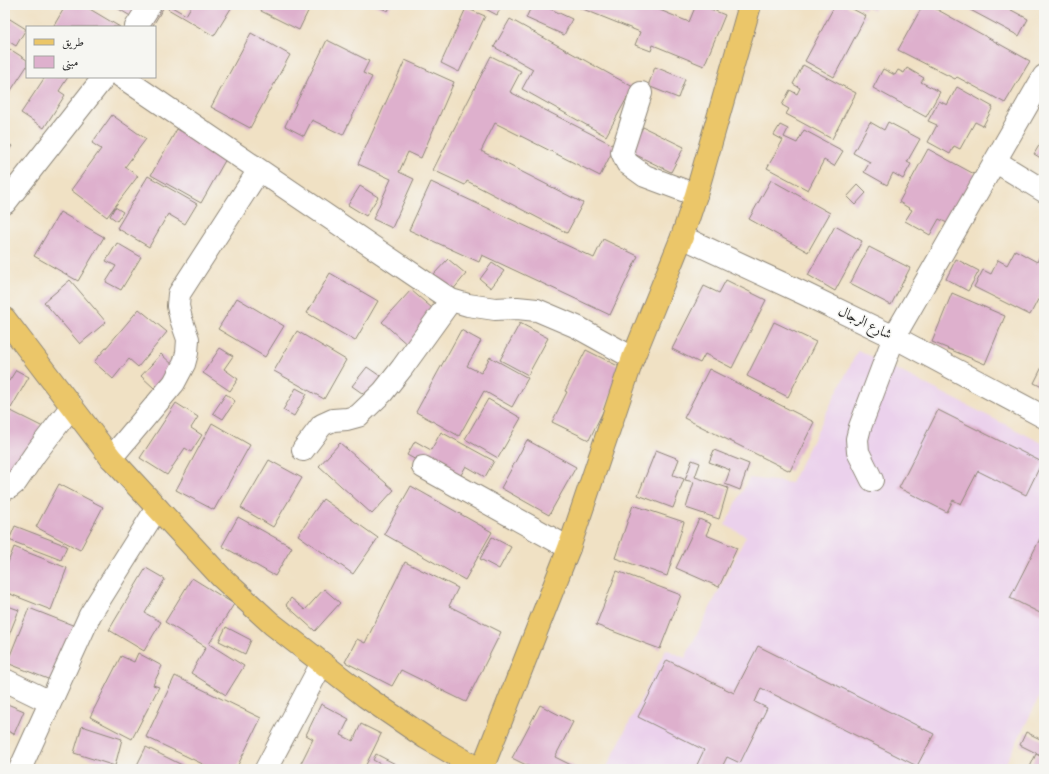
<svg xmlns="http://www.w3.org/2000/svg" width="1049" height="774" viewBox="0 0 1049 774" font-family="'IM FELL DW Pica',Amiri,serif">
  <rect width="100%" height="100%" fill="#f6f6f2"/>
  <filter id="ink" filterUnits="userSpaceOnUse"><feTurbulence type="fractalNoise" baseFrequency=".025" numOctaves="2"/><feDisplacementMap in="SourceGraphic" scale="8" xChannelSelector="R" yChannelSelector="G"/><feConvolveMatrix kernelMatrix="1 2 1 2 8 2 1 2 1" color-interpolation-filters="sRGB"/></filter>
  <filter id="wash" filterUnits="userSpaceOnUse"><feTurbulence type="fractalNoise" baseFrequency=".012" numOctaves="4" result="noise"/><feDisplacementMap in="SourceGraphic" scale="16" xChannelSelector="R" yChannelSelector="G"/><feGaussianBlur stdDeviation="0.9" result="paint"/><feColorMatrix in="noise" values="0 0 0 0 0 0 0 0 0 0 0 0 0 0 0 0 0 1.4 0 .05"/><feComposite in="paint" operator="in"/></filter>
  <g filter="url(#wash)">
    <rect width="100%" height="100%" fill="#f0e1c4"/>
    <path fill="#ebd1ec" d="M858,350l186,94v244l-41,81h-397l60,-120 19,9 61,-122 -21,-11 24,-47 42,5z"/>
    <g id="blocks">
      <path fill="#deb0cd" d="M66,5h17l37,22h-67z
        M112,5h53l-13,22h-3z
        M192,5h41l-19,31 -46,-27 2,-3 16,9z
        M264,5h47l-12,25 -38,-19z
        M374,5h17l-3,6z
        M478,5h24l-5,10z
        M532,5h10l30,14 -8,16 -38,-17z
        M573,5h78l-1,1 39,16 7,-17h5l24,10 -21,51 -51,-21 -2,6 -16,-6 5,-13z
        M835,5h10l21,11 -32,61 -29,-16z
        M854,5h22l-2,5 -8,-4 -2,4z
        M923,5h6l101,56 -25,42 -48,-26 -2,2 -57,-29z
        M961,5h41l26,14 -9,17z
        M466,8l19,8 -26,56 -18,-9z
        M5,16l21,13 -10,17 -11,-7z
        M510,19l123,68 -27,49 -84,-47 11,-20 -39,-22z
        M251,33l39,22 -40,73 -39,-21z
        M327,40l42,21 -6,12 9,4 -29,58 -31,-15 -8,16 -19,-10z
        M5,46l22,14v6l-19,29 -3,-2z
        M491,56l30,15 -11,21 105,54 -15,30 -105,-53 -14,28 102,52 -16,30 -100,-52 -2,4 -32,-15z
        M405,60l49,22 -33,76 -13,-6 -9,20 15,7 -22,49 -19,-9 18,-40 -33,-15z
        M803,65l53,28 -24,46 -46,-25 3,-5 -7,-4 8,-15 7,4 3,-6 -7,-4z
        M655,67l30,12 -7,19 -30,-12z
        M907,68l17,10 -3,4 19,10 -14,25 -53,-29 10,-19 12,6 3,-5 6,3z
        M45,77h23l-9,14 6,4 -21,33 -23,-15z
        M957,87l36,20 -10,19 -8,-4 -15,27 -6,-3 -4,8 -22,-12 9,-17 -9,-4 11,-20 8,4z
        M112,115l34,24 -21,28 13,9 -31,41 -36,-27 30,-41 -9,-6z
        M870,122l14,8 4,-8 32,17 -13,23 4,2 -8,15 -10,-6 -6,12 -23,-13 6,-10 -17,-9z
        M780,125l8,4 -4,8 13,6 7,-13 39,21 -9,15 -10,-6 -16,30 -41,-22 16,-28 -9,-5z
        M643,127l41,20 -13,25 -41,-20z
        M177,129l50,28 -26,46 -50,-28z
        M1044,137v23l-10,-6z
        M5,141l7,5 -7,10z
        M928,149l48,26 -27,49 -10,-5 -9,16 -25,-14 7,-11 -13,-8z
        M148,176l49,28 -12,20 -17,-10 -19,33 -32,-19z
        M771,180l59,33 -22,39 -59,-33z
        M431,182l163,76 9,-19 35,17 -28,59 -128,-60 -3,7 -70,-32z
        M858,185l8,8 -11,12 -8,-8z
        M360,186l18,11 -12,19 -18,-11z
        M115,207l8,5 -6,9 -7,-5z
        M60,212l44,25 -26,44 -44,-25z
        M835,226l27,15 -27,50 -27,-16z
        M117,243l24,14 -20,33 -15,-8 10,-16 -10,-5z
        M869,247l41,21 -19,37 -41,-21z
        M1044,248v40l-14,27 -56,-28 9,-17 8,4 7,-14 9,5 8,-15 22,12z
        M448,259l18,15 -14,17 -19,-16z
        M956,259l23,12 -11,20 -22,-12z
        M492,263l12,8 -13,17 -11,-9z
        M330,273l48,28 -23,40 -48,-28z
        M70,280l36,42 -26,22 -36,-42z
        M726,280l40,20 -34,68 -27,-14 -5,9 -28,-14 32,-63 15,7z
        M411,290l28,24 -29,33 -28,-25z
        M952,293l53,23 -20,48 -53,-22z
        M237,298l47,28 -19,31 -47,-28z
        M139,309l28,23 -29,35 -9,-8 -16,20 -19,-17z
        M774,322l42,20 -28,55 -41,-21z
        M520,323l28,15 -20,37 -28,-15z
        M461,330l20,11 -14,25 14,7 9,-16 38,21 -16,29 -28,-16 -25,45 -43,-24z
        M297,331l49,29 -22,39 -50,-28z
        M220,348l13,8 -9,13 14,10 -8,12 -27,-18z
        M586,350l38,19 -35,71 -37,-18 15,-30 -2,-1z
        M161,354l13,12 -20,22 -13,-12z
        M1044,363v25l-10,-5z
        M367,367l16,11 -14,20 -17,-12z
        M709,369l105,53 -24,49 -106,-53z
        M16,370l13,7 -18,31 -6,-4v-25l4,2z
        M296,388l11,6 -13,22 -11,-6z
        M226,394l9,7 -12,18 -10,-6z
        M488,399l33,19 -23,40 -33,-19z
        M176,403l22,14 -7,11 11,7 -11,17 -6,-4 -18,27 -27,-17z
        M938,410l104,52 -16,33 -48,-24 -17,33 -8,-4 -6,12 -48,-24z
        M11,411l32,16 -26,51 -12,-6v-49z
        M212,423l38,22 -36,65 -38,-20z
        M441,432l53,29 -9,16 -19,-11 -9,16 -50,-27 8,-14 16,9z
        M527,440l49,27 -27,48 -48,-27z
        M340,443l54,47 -22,24 -53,-48z
        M656,450l23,9 -6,16 11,4 -11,29 -35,-13z
        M714,450l35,14 -9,26 -15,-6 5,-14 -21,-8z
        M269,460l33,18 -29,49 -32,-19z
        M692,460l8,3 -5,14 33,11 -9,31 -33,-11 8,-26 -9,-2z
        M59,484l44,23 -23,43 -44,-23z
        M411,486l81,46 -27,48 -81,-46z
        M323,499l55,39 -25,36 -55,-39z
        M633,505l51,17 -17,54 -52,-18z
        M238,517l54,30 -17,29 -53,-30z
        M699,519l12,5 -5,11 31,13 -18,39 -43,-19z
        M15,526l52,20 -6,14 -52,-20z
        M1044,531v84l-34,-17z
        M492,537l19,10 -12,22 -19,-10z
        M14,547l53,21 -16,42 -46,-18v-22z
        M405,562l53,26 -9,18 52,26 -35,70 -65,-32 -9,16 -47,-24 12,-23 8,4z
        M146,568l19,11 -20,34 16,9 -17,29 -35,-21z
        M617,571l64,24 -21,54 -64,-24z
        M192,578l42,26 -25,40 35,22 -18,29 -35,-22 15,-26 -41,-25z
        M324,589l16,14 -25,28 -29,-26 5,-7 14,12z
        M5,605l14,5 -14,35z
        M29,608l46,18 -22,55 -46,-18z
        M226,627l25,13 -6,14 -26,-13z
        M758,646l176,88 -17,32 -156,-78 -6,14 12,6 -27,55 -13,-6 -6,12h-26l9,-19 -66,-33 29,-57 67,33z
        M138,653l24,13 -9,19 6,2 -27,52 -42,-22 31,-61 13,6z
        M175,676l86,42 -25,51h-23l-67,-32z
        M5,703l19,8 -10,23 -9,-4z
        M321,704l28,15 -8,16 12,6 8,-17 20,10 -17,35h-66l15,-30 -7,-4z
        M540,705l33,17 -18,35 24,12h-45l-22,-11z
        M82,726l40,13 -7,27 -41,-13z
        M1026,732l18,9v16l-24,-12z
        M146,747l44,22h-55z
        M376,754l29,15h-20l1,-2 -13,-7z
        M1036,754l8,4v11h-15z"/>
    </g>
  </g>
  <g filter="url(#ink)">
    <use href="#blocks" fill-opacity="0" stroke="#8e8678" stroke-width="1"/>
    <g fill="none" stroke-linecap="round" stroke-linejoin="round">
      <defs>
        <path id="minor" d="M136,27l14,-22
          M122,77l329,223 17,5 27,4 22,-1 20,2 40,17 56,31
          M641,93l-19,59 5,11 18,13 51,19
          M995,161l49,30
          M5,203l99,-126
          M682,237l123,57 89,43 150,80
          M303,450l19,-25 11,-5 14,-1 11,-3 25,-24 19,-24 49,-68
          M111,458l63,-75 10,-19 3,-11 1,-14 -7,-20 -3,-13 1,-12 80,-124
          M423,467l146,81
          M872,480l-14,-28 -1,-13 3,-12 34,-90 150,-261
          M5,489l5,-2 6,-5 19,-28 37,-48
          M5,680l45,22
          M20,769l70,-154 67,-107
          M266,769l56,-106"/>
        <path id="major" d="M5,319l106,139 111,120 50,46 94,73 60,41 53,31
          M482,769l87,-221 64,-190 49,-121 14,-42 54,-190"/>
      </defs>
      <use href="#minor" stroke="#8e8678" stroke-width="24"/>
      <use href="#major" stroke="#8e8678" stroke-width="24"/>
      <use href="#minor" stroke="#fff" stroke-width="22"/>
      <use href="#major" stroke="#ebc669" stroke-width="22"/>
    </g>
  </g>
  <g text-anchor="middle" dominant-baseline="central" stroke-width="3" stroke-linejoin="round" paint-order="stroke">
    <g font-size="14" fill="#2b2b2b" stroke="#f6f6f2">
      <text transform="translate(865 323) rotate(26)">شارع الرجال</text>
    </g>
  </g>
  <rect width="1049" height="774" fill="none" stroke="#f6f6f2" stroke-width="20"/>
  <rect x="26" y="26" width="130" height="52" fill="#f6f6f2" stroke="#a5a5a2"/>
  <rect x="34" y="39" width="20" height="6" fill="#ebc669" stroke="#a5a5a2"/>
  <text x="62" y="46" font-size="12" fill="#2b2b2b">طريق</text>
  <rect x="34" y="56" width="20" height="12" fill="#deb0cd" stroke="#a5a5a2"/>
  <text x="62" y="66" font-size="12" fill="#2b2b2b">مبنى</text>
</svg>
